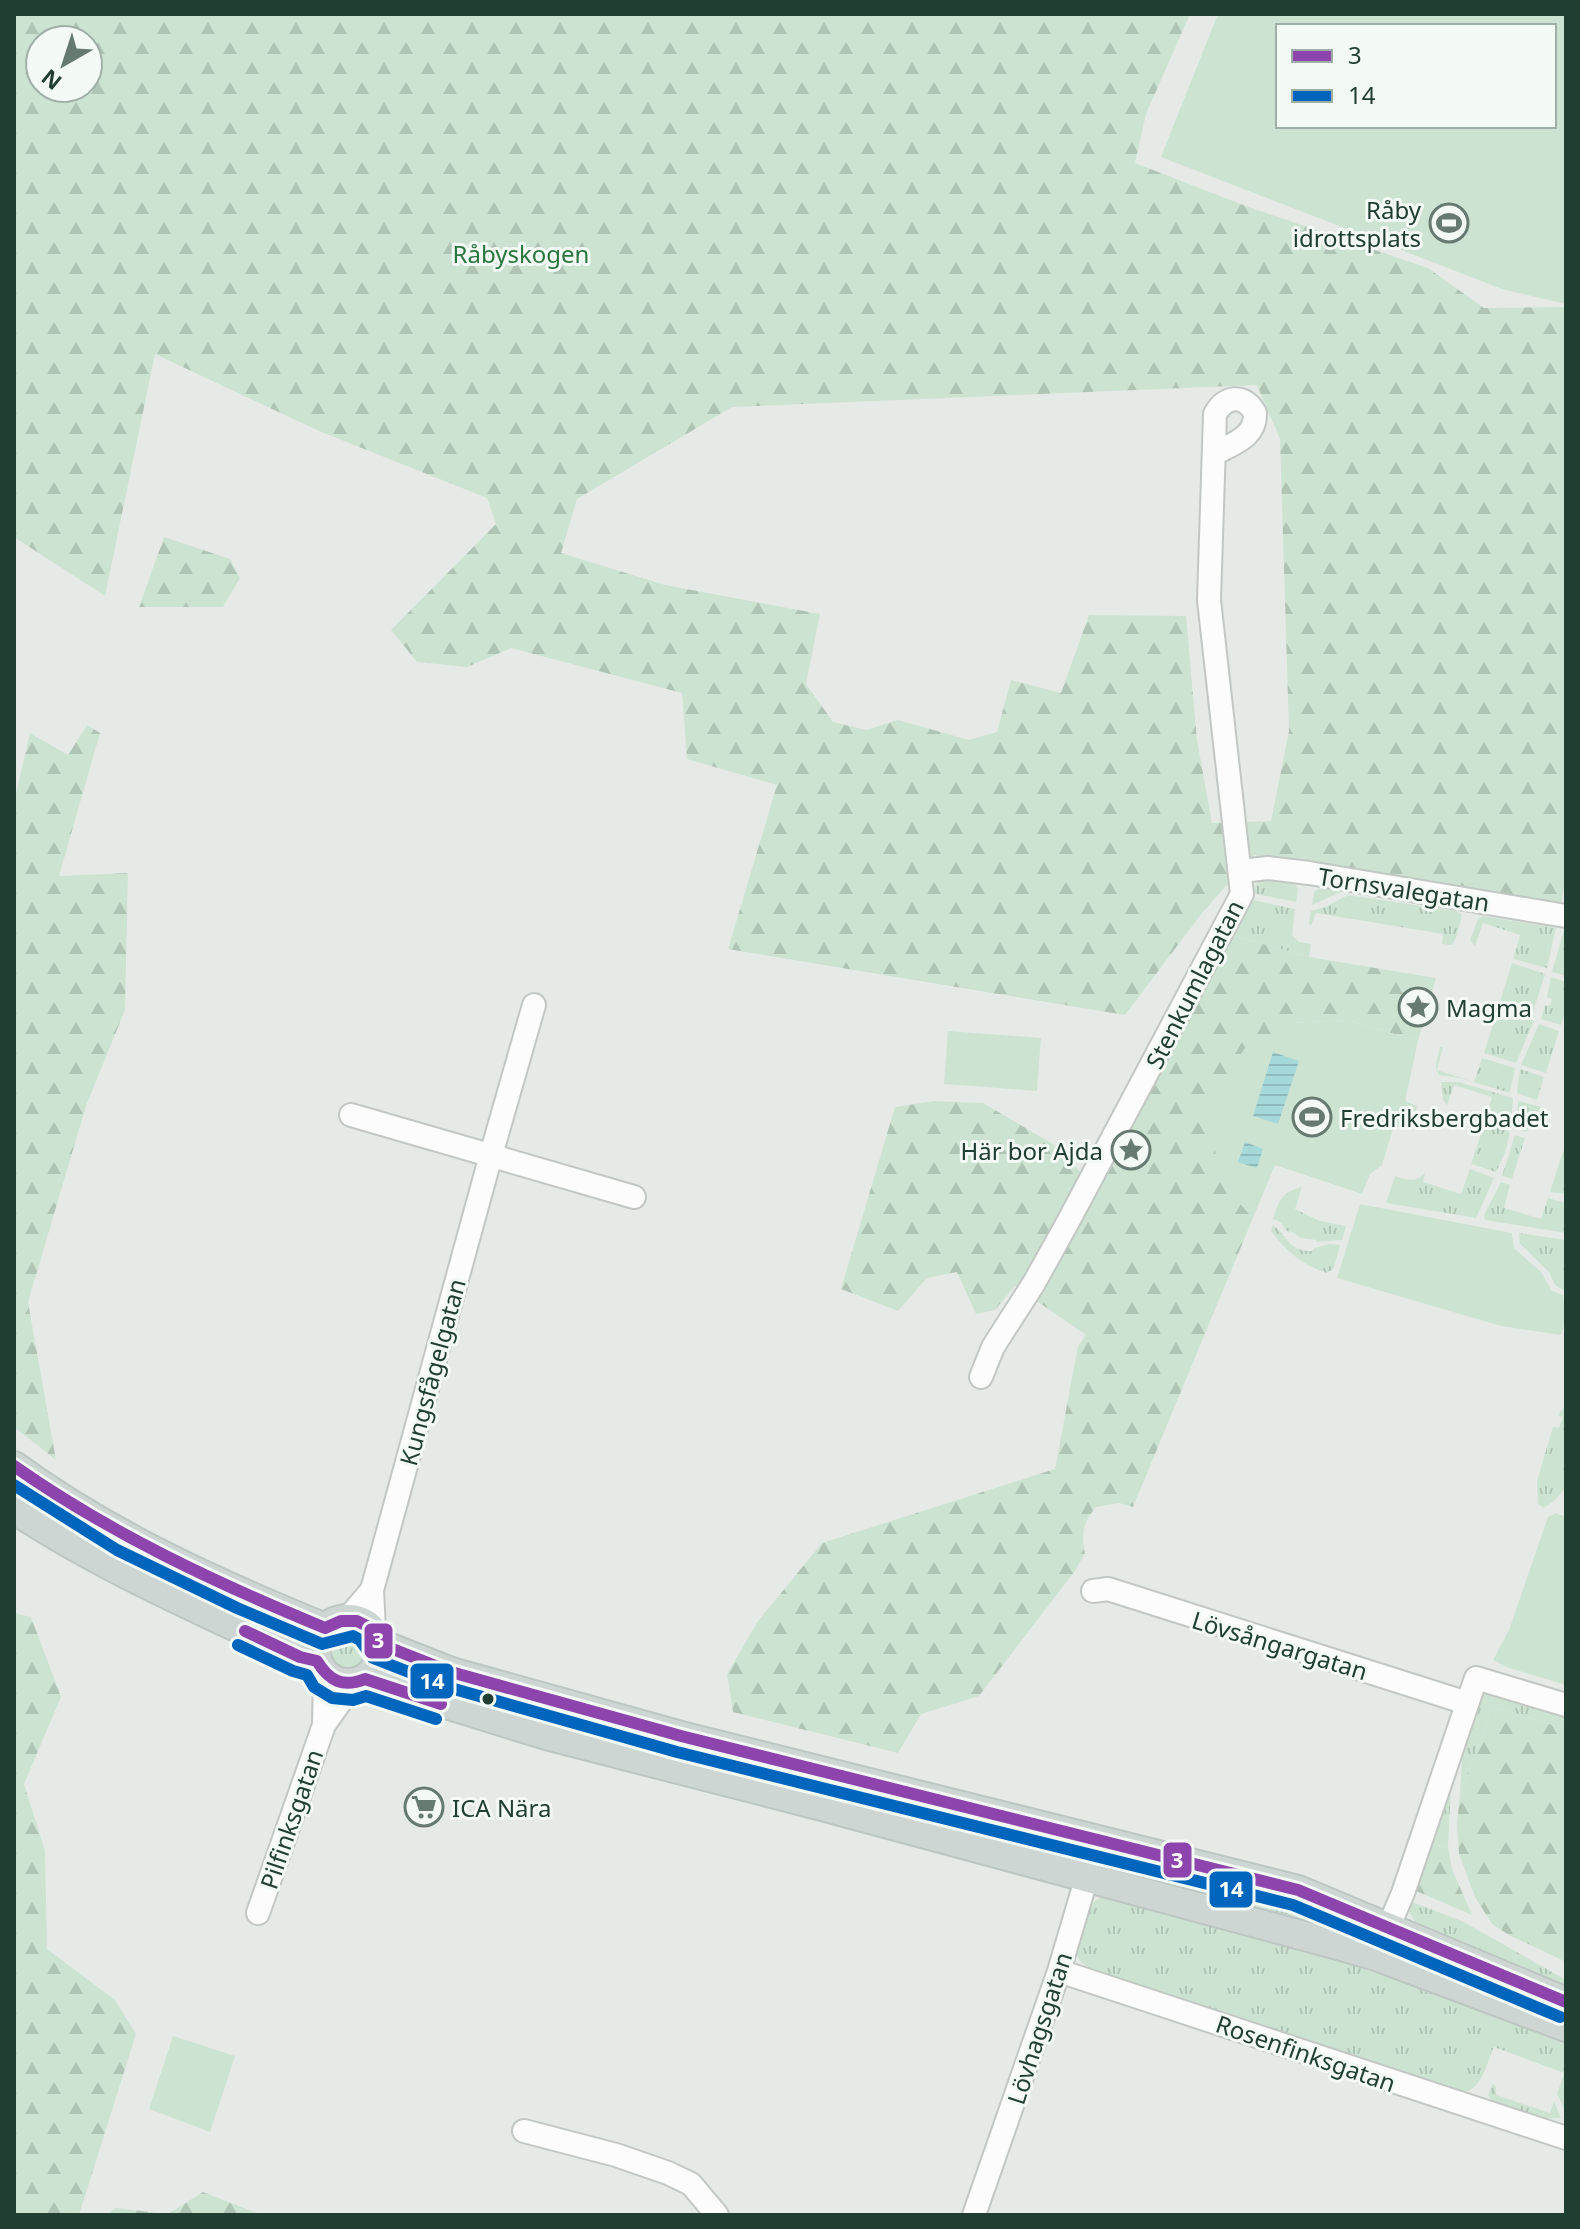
<svg xmlns="http://www.w3.org/2000/svg" width="1580" height="2229" viewBox="0 0 1580 2229" font-family="'Noto Sans',sans-serif">
  <defs>
    <pattern id="grass-tufts" width="24" height="20" patternUnits="userSpaceOnUse" patternTransform="scale(2)"><rect width="24" height="20" fill="#cde3d2"/><path d="M3 7l-1-3M5 7V3M7 7l1-3M15 17l-1-3M17 17v-4M19 17l1-3" fill="none" stroke="#b0c4b5"/></pattern>
    <pattern id="forest-firs" width="22" height="20" patternUnits="userSpaceOnUse" patternTransform="scale(2)"><rect width="22" height="20" fill="#cde3d2"/><path d="M5 1l3.5 6h-7zM16 11l3.5 6h-7z" fill="#b0c4b5"/></pattern>
    <pattern id="water-rules" width="6" height="5" patternUnits="userSpaceOnUse" patternTransform="scale(2)"><rect width="6" height="5" fill="#a5d8d9"/><path d="M0 2.5h6" fill="none" stroke="#8ebabb"/></pattern>
  </defs>
  <rect width="100%" height="100%" fill="#e5eae7"/>
  <path fill="url(#grass-tufts)" d="M1261,878l33,5 4,6 -2,13 -45,-9z
    M1322,887l21,4 -31,14 2,-13z
    M1348,895l108,16 6,4 -6,23 -4,7 -10,-1 1,-10 -127,-21 -5,13 -2,-3 2,-12 14,-4z
    M1248,899l47,10 -3,26 7,7 12,2 -2,13 -85,-24z
    M1483,916l73,12 -9,40 -34,-9 7,-24 -37,-12 -8,23 -5,-6 8,-21z
    M1564,930h2v46l-14,-4z
    M1512,963l33,11 -13,41 -33,-10z
    M1551,977l15,5v27l-5,16 -20,-6 4,-14 5,1 2,-7 -5,-2z
    M1498,1009l36,12 -18,42 -32,-10z
    M1539,1024l20,7 -13,42 -25,-8z
    M1440,1047h3l-6,23 37,12 8,-24 33,10 -5,25 -50,-15 -21,-3c-6,-9 -1,-18 1,-28z
    M1520,1069l24,8 -7,23 -20,-7z
    M1441,1082h18l54,16 -2,29 -25,-9 6,-21 -38,-12 -7,20 -4,-5z
    M1518,1101l23,6 -2,5 -5,-1 -7,21 -10,-3v-5h5l1,-7 -5,-1z
    M1485,1122l25,10 -5,21 -9,19 -25,-8z
    M1515,1135l10,3 -13,41 -10,-3z
    M1563,1151l3,1v42l-16,-2z
    M1470,1169l24,9 -18,40 -90,-15 9,-27c12,4 20,7 30,-3l-2,9 38,12z
    M1501,1182l9,3 -6,23 37,11 7,-21 18,5v30l-81,-13 -1,-5z
    M1302,1187l-7,22 25,12 26,5 -4,14 -25,2 -1,-2 -15,-2 -10,-7 -2,2 -9,-11 -7,-3c6,-19 9,-27 29,-32z
    M1273,1225c15,11 16,27 39,26l2,-3 16,-4 10,1 -6,23 -7,5c-25,-8 -40,-21 -56,-42z
    M1519,1233l47,7v52l-11,-7 -6,-13 -29,-28z
    M1566,1404v83l-11,13 -11,8 -6,-4 -1,-23 16,-54 6,1 4,-11 -5,-2z
    M78,1517l231,112 -8,17 -231,-112z
    M325 1651a23 23 0 1 1 46 0a23 23 0 1 1-46 0Z
    M425,1672l110,38 -3,9 -111,-30z
    M1484,1688l82,25v16l-73,-22 -33,86 2,-36z
    M569,1719l500,127v6l-8,6 -494,-128 -1,-6z
    M1450,1788h1l-3,59 -16,-3z
    M1119,1857l139,32 105,39 -1,5 -6,3 -106,-32 -130,-32 -4,-4v-7z
    M1105,1896l170,44 291,95v78l-9,-19 7,-21 -70,-26c-8,17 -11,42 -32,46l-370,-124c-3,-2 -8,-4 -11,-7 -12,-13 0,-50 13,-60 3,-3 7,-4 11,-6z
    M1409,1901l53,20 104,59v14l-149,-69 -8,-13z
    M1493,2083l3,4v8l54,18 4,-12 7,17 -22,1 -46,-16 -5,-8z"/>
  <path fill="url(#forest-firs)" fill-rule="evenodd" d="M14,14h1176l-44,100 -11,49 108,42 185,63 56,40 82,-1v572l-5,25 -307,-49 -52,58 -77,102 -397,-66 49,-164 -90,-26 -5,-66 -171,-45 -44,19 -50,-5 -26,-32 105,-106 -9,-26 -168,-67 -164,-77 -50,242 -91,-59zM40,40h48v48h-48zM1257,385l23,54 9,292 -18,90 -59,2 -15,-83 -11,-124 -97,-1 -28,78 -50,-13 -14,52 -28,8 -71,-20 -32,10 -33,-8 -27,-38 14,-70 -155,-29 -104,-32 16,-54 155,-92z
    M164,537l66,22 10,19 -17,29h-84z
    M87,725l13,8 -41,143 69,-3 -3,137 -39,96 -58,196 28,158 -42,-33v-624l16,-70 38,22z
    M1224,933l85,24 127,21 -18,63 -71,-21 -57,3 -71,157 34,38 -120,289 -14,-4 -23,4c-13,15 -15,27 -11,46l-10,18 -96,125 -58,18 -23,39 -165,-41 -6,-38 31,-53 64,-78 233,-74 23,-123 8,-11 -71,-49 -20,24 -19,4 -19,-42 -30,6 -29,33 -57,-22 54,-182 39,-6 49,2 80,47 29,38z
    M14,1613l17,4 30,80 -37,87 21,67 2,98 68,51 21,34 -57,181h-65z
    M1493,1707l73,22v233l-57,-27 -17,-11 -17,-27 -16,-43 -2,-30 3,-31z
    M1432,1844l16,3 4,22 20,46 -56,-24z
    M203,2192l59,23h-155l8,-7 53,6z"/>
  <path fill="#cde3d2" fill-rule="evenodd" d="M1218,14h348v290l-64,-15 -341,-132zM1278,26h276v100h-276z
    M1347,1020l71,21 -13,60 12,5 -6,20 -6,-1 -2,4 -9,-3 -12,39 -12,9 -8,20 -87,-29 -22,53 -34,-38 -9,-70 34,-61 46,-26z
    M948,1031l93,7 -4,53 -93,-7z
    M1360,1204l152,29 2,15 27,24 11,19 11,4 3,23 -5,17 -60,-9 -164,-48z
    M1556,1513l10,4v168l-60,-18 -13,-7 16,-30 39,-113z
    M173,2036l62,20 -25,76 -61,-23z"/>
  <path fill="url(#water-rules)" d="M1273,1052l26,9 -21,63 -25,-8z
    M1245,1142l18,7 -6,19 -19,-6z"/>
  <g fill="none" stroke-linecap="round" stroke-linejoin="round">
    <defs>
      <path id="minor" d="M1241,871l27,-3 41,5 257,43
        M351,1115l283,82
        M981,1377l12,-30 41,-64 35,-63 173,-326 -33,-294 6,-186c10,-18 29,-21 40,-1 1,24 -21,30 -39,40
        M1093,1591l15,-2 359,114
        M348,1618l24,-28
        M374,1631l-2,-41 119,-435 43,-150
        M324,1723l1,-48
        M258,1913l66,-188 29,-41
        M1376,1956l27,-63 73,-215 90,27
        M1059,1971l507,167
        M524,2131l92,24 52,18 23,11 26,31
        M974,2215l85,-244 39,-132"/>
      <path id="major" d="M14,1466c94,69 203,118 311,162
        M14,1509c89,59 190,102 286,148l17,4
        M316 1651a32 32 0 1 1 64 0a32 32 0 1 1-64 0Z
        M380,1644l71,28 230,64 617,154 268,112
        M365,1679l181,56 272,70 520,140 38,11 190,71"/>
    </defs>
    <use href="#minor" stroke="#c2c7c4" stroke-width="26"/>
    <use href="#major" stroke="#bcc6c2" stroke-width="32"/>
    <use href="#minor" stroke="#fbfcfb" stroke-width="22"/>
    <use href="#major" stroke="#cdd6d3" stroke-width="28"/>
    <defs>
      <path id="bus-1" d="M14,1466c97,68 202,117 311,162l16,-7h16l14,7 9,16 71,28 230,64 617,154 268,112
        M245,1631l55,26 17,4c12,20 26,27 48,18l76,25"/>
      <path id="bus-2" d="M14,1485l103,65 120,58 85,36 31,-8 7,4 13,18 74,29 230,65 616,153 267,112
        M238,1645l55,26 14,4 7,12 18,11 21,2 13,-4 70,23"/>
    </defs>
    <use href="#bus-1" stroke="#f3f9f5" stroke-width="18"/>
    <use href="#bus-2" stroke="#f3f9f5" stroke-width="18"/>
    <use href="#bus-1" stroke="#8e44ad" stroke-width="12"/>
    <use href="#bus-2" stroke="#0065bd" stroke-width="12"/>
  </g>
  <defs>
    <symbol id="stadium-ring" viewBox="-11 -11 22 22"><circle r="9.5" fill="#f3f9f5" stroke="#667a72" stroke-width="1.5"/><path d="M0-5a6.5 5 0 1 0 0 10a6.5 5 0 1 0 0-10ZM-3.5-1.8h7v3.6h-7Z" fill="#667a72"/></symbol>
    <symbol id="sight-ring" viewBox="-11 -11 22 22"><circle r="9.5" fill="#f3f9f5" stroke="#667a72" stroke-width="1.5"/><path d="M0-6L1.8-2.2L6-1.7L2.9 1.2L3.7 5.4L0 3.3L-3.7 5.4L-2.9 1.2L-6-1.7L-1.8-2.2Z" fill="#667a72"/></symbol>
    <symbol id="supermarket-ring" viewBox="-11 -11 22 22"><circle r="9.5" fill="#f3f9f5" stroke="#667a72" stroke-width="1.5"/><path d="M-6-5.5h2.5l.6 2H6L4.5 2H-2.5L-4.4-4H-6ZM-1.5 3.2a1.3 1.3 0 1 0 .1 0ZM3 3.2a1.3 1.3 0 1 0 .1 0Z" fill="#667a72"/></symbol>
  </defs>
  <g fill-rule="evenodd">
    <use href="#stadium-ring" x="1427" y="201" width="44" height="44"/>
    <use href="#sight-ring" x="1396" y="985" width="44" height="44"/>
    <use href="#stadium-ring" x="1290" y="1095" width="44" height="44"/>
    <use href="#sight-ring" x="1109" y="1128" width="44" height="44"/>
    <use href="#supermarket-ring" x="402" y="1785" width="44" height="44"/>
  </g>
  <circle fill="#213e33" stroke="#f3f9f5" stroke-width="3" cx="488" cy="1699" r="7"/>
  <g text-anchor="middle" dominant-baseline="central" stroke-width="6" stroke-linejoin="round" paint-order="stroke">
    <g font-size="24" fill="#213e33" stroke="#f3f9f5" text-anchor="start">
      <text x="1421" y="209" text-anchor="end">Råby<tspan x="1421" dy="28">idrottsplats</tspan></text>
      <text x="1446" y="1007">Magma</text>
      <text x="1340" y="1117">Fredriksbergbadet</text>
      <text x="1103" y="1150" text-anchor="end">Här bor Ajda</text>
      <text x="452" y="1807">ICA Nära</text>
    </g>
    <g font-size="24" fill="#2b763f" stroke="#f3f9f5">
      <text x="521" y="253">Råbyskogen</text>
    </g>
    <g font-size="24" fill="#213e33" stroke="#f3f9f5">
      <text transform="translate(1404 889) rotate(9)">Tornsvalegatan</text>
      <text transform="translate(1194 984) rotate(-63)">Stenkumlagatan</text>
      <text transform="translate(432 1372) rotate(-75)">Kungsfågelgatan</text>
      <text transform="translate(1280 1645) rotate(17)">Lövsångargatan</text>
      <text transform="translate(291 1819) rotate(-71)">Pilfinksgatan</text>
      <text transform="translate(1039 2028) rotate(-72)">Lövhagsgatan</text>
      <text transform="translate(1306 2053) rotate(19)">Rosenfinksgatan</text>
    </g>
  </g>
  <g stroke="#f3f9f5" stroke-width="3">
    <rect x="363" y="1622" width="31" height="38" rx="8" fill="#8e44ad"/>
    <rect x="409" y="1662" width="46" height="38" rx="8" fill="#0065bd"/>
    <rect x="1162" y="1841" width="31" height="38" rx="8" fill="#8e44ad"/>
    <rect x="1208" y="1870" width="46" height="39" rx="8" fill="#0065bd"/>
  </g>
  <g font-size="22" text-anchor="middle" font-weight="bold" fill="#fff">
    <text x="378" y="1648">3</text>
    <text x="432" y="1689">14</text>
    <text x="1177" y="1868">3</text>
    <text x="1231" y="1897">14</text>
  </g>
  <rect width="1580" height="2229" fill="none" stroke="#213e33" stroke-width="32"/>
  <rect x="1276" y="24" width="280" height="104" fill="#f3f9f5" stroke="#9faea7" stroke-width="2"/>
  <rect x="1292" y="50" width="40" height="12" fill="#8e44ad" stroke="#9faea7" stroke-width="2"/>
  <text x="1348" y="64" font-size="24" fill="#213e33">3</text>
  <rect x="1292" y="90" width="40" height="12" fill="#0065bd" stroke="#9faea7" stroke-width="2"/>
  <text x="1348" y="104" font-size="24" fill="#213e33">14</text>
  <g transform="translate(64 64) rotate(219)"><circle r="38" fill="#f3f9f5" stroke="#9faea7" stroke-width="2"/>
  <path d="M0-6L14 30L0 20L-14 30Z" fill="#667a72"/>
  <text y="-12" font-size="22" font-weight="bold" text-anchor="middle" fill="#213e33">N</text>
  </g>
</svg>
